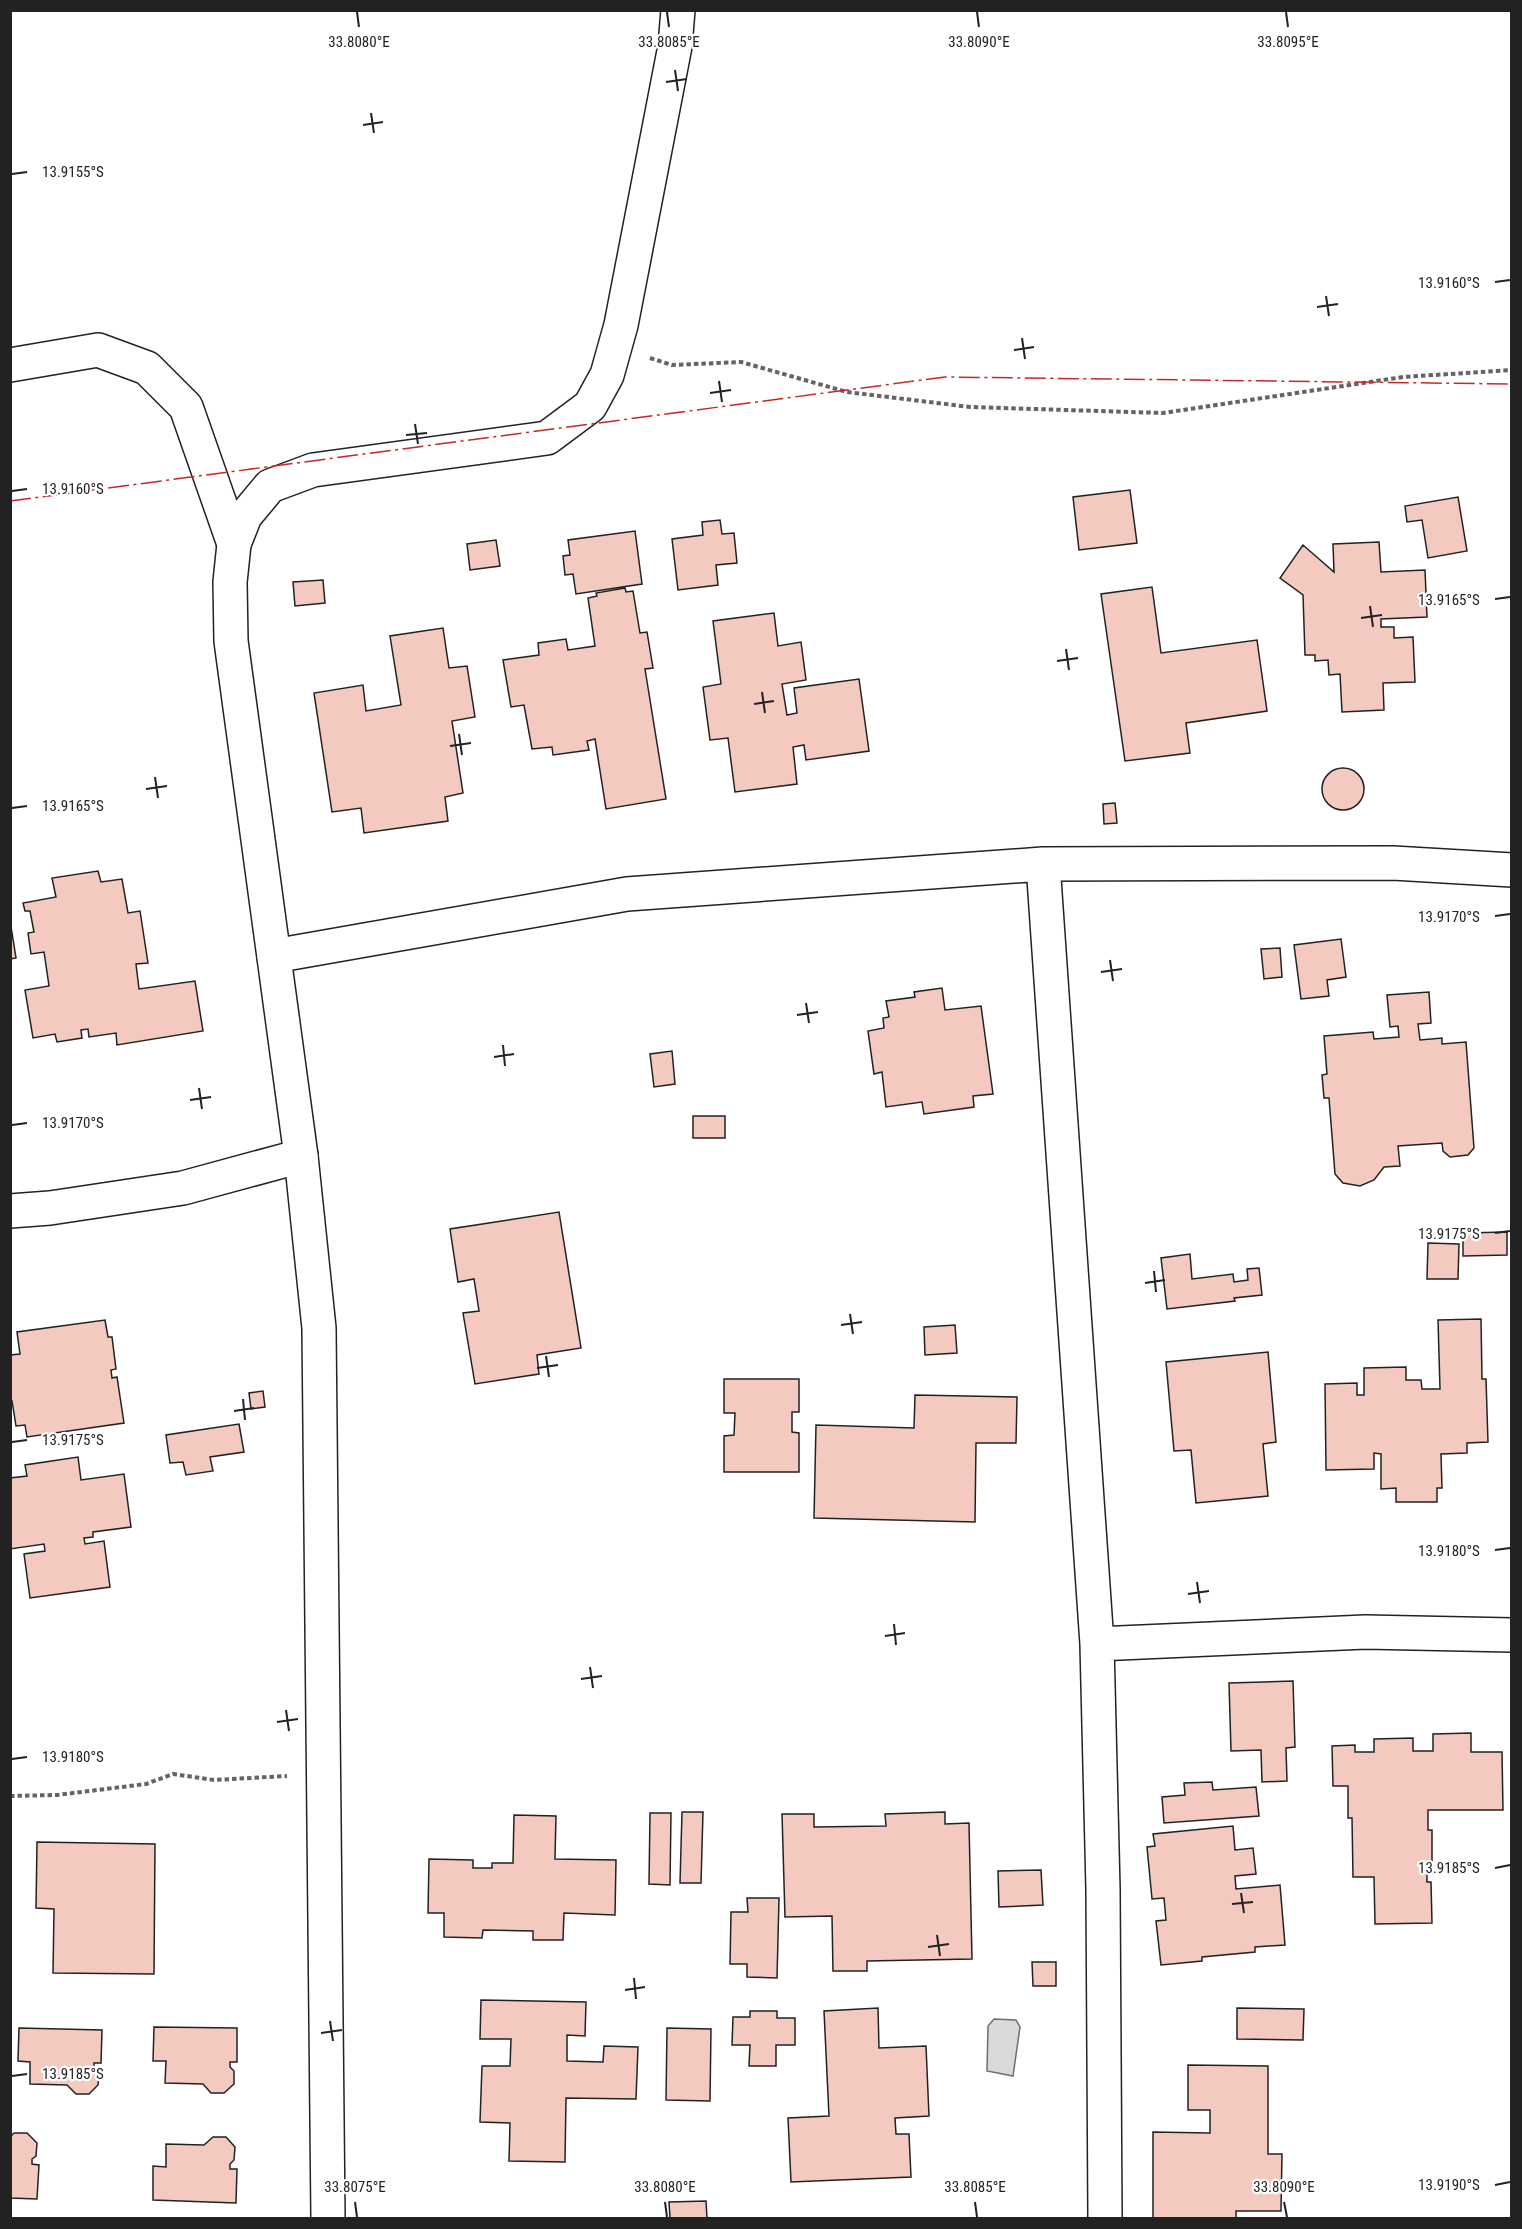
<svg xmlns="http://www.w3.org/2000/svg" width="1522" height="2229" viewBox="0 0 1522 2229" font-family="'Roboto Condensed',sans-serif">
  <rect width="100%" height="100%" fill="#fff"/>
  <path fill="#d9d9d9" stroke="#6f6f6f" stroke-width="1.5" d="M994,2019l22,1 4,7 -7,49 -26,-5 1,-45z"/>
  <path fill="#f3c9c0" stroke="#222" stroke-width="1.5" d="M1130,490l7,53 -58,7 -6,-53z
    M1458,497l9,54 -39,7 -6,-38 -15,2 -2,-16z
    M720,520l2,14 12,-1 3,30 -21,2 2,20 -40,5 -6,-51 31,-4 -1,-13z
    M635,531l7,53 -66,10 -3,-20 -8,1 -2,-19 7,-1 -2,-15z
    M496,540l4,26 -30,4 -3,-26z
    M1379,542l2,30 44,-2 2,47 -46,2v8h13v11l19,-1 2,45 -32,1 1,27 -42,2 -2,-38 -11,1 -1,-15 -13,1v-6h-10l-2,-60 -23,-17 23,-33 31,27 -1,-28z
    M323,580l2,23 -30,3 -2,-24z
    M1152,587l9,66 96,-13 10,71 -81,12 4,30 -65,8 -24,-167z
    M625,588l1,4 7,-1 7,42 7,-1 6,36 -8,1 21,130 -60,10 -11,-70 -8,2 2,9 -36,5 -1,-8 -20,2 -8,-44 -13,2 -8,-47 36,-5 -1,-12 28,-4 2,11 27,-4 -7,-48 9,-2 -1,-3z
    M774,613l4,33 23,-4 5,38 -24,4 5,31 10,-2 -3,-25 65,-9 10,72 -63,9 -2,-15 -11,2 4,37 -62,8 -7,-54 -18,2 -7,-53 18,-3 -8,-63z
    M443,628l6,40 18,-2 8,51 -23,4 11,72 -18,4 3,24 -84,12 -3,-25 -29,4 -18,-119 49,-8 3,26 35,-6 -11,-69z
    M1322 789a21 21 0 1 1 42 0a21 21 0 1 1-42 0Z
    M1115,803l2,20 -13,1 -1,-20z
    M98,871l3,11 21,-3 6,34 12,-2 8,52 -12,1 3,25 56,-8 8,50 -86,14 -1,-12 -27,4 -1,-8 -7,1 1,8 -25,4 -2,-8 -22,4 -8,-48 24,-4 -5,-34 -13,2 -3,-21 6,-1 -4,-21h-5l-2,-8 33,-6 -4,-19z
    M10,920l6,38 -6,1z
    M1341,939l5,38 -19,3 2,16 -28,3 -7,-54z
    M1280,948l2,29 -18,2 -3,-30z
    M942,988l3,22 36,-4 12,88 -20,2 1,11 -50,7 -2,-12 -36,5 -4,-35 -8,2 -6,-43 16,-3 -1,-10 6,-1 -3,-16 29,-4 -1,-5z
    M1429,992l2,31 -13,1 2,16 22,-2v6l24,-2 8,106 -6,7 -18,2 -7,-6 -1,-8 -44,3 2,20 -16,1 -10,13 -14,6 -17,-3 -8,-9 -6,-76h-5l-2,-23 5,-1 -3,-38 49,-4 1,7 25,-2 -1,-11 -8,1 -3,-32z
    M672,1051l3,33 -21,3 -4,-33z
    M693,1116h32v22h-32z
    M559,1212l22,136 -44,7 2,19 -64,10 -12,-71 16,-2 -5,-32 -16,3 -8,-53z
    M1507,1232v23l-44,1v-23z
    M1428,1243l31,1 -1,35h-31z
    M1190,1254l2,25 41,-5 1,8 14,-2 -1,-11 12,-1 3,27 -28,3 1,3 -68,8 -6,-51z
    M1481,1319l1,60h4l2,63 -21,1v10l-26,1 1,34h-5v14h-41v-14l-15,1v-35l-7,-1v16l-48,1 -1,-86 32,-1v12h7v-27l42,-1v13h15l1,9h18l-2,-69z
    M105,1320l3,17h4l4,32 -5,1 1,8 5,-1 7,46 -97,14 -2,-12 -9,1 -4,-25h-2v-46l10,-1 -3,-22z
    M955,1325l2,28 -32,2 -1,-28z
    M1268,1352l8,90 -13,2 5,52 -72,7 -5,-53 -17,1 -8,-89z
    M724,1379h75v33h-7v20l7,1v39h-75v-36l10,-1 1,-22h-11z
    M263,1391l2,16 -14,2 -2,-16z
    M915,1395l102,2 -1,46h-40l-1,79 -161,-4 2,-93 98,3z
    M239,1424l5,28 -34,5 3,14 -27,4 -3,-13 -13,1 -4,-28z
    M78,1457l3,23 43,-6 7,53 -38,5v5l-9,1 1,6 19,-3 6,46 -80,11 -6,-44 21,-3 -1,-7 -34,5v-71l17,-2 -2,-11z
    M1293,1681l2,66 -9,1 1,33 -25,1 -1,-32 -30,1 -2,-68z
    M1471,1733v19h31l1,58h-75v20h4v39h-5v13h4l1,41 -57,1 -1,-47h-21l-1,-59h-4v-32h-15l-1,-40 23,-1v7h19v-13l39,-1v13h20v-17z
    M1212,1782l1,8 43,-3 3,29 -95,7 -2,-26 23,-2 -1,-12z
    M682,1812h21l-2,71h-21z
    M945,1812v12l24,-1 3,136 -105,2v10h-34l-1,-55 -47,1 -3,-103h32v13l72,-1 -1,-12z
    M650,1813h21l-1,72 -21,-1z
    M514,1815l42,1 -1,43 61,1 -1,55 -51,-2 -1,27h-30v-9l-50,-1 -1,8 -38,-1v-24h-16l1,-54 44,1v8h19v-5h21z
    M1233,1826l2,24 18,-2 3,26 -21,2 1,13 44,-4 5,60 -30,2v5l-53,5v4l-41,4 -5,-44 10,-1 -2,-22 -12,1 -5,-52 8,-1 -2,-12z
    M37,1842l118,2 -1,130 -101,-1 1,-64 -18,-1z
    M1041,1870l2,35 -44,2 -1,-36z
    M747,1898h32l-2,80 -30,-1v-13h-17l1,-52h17z
    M1032,1962h24v24h-23z
    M481,2000l105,2 -1,34 -18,-1v26l36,1 1,-16 34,1 -2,52 -70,-1 -1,64 -56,-1 1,-38 -30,-1 2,-56h28l1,-27h-31z
    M878,2008l1,40 47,-2 3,70 -34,2 1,16h13l2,43 -120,5 -3,-64 41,-2 -5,-105z
    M1237,2008l67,1 -1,31 -66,-1z
    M750,2011h27v7h18v27h-19v21h-27l1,-21h-18l1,-28h17z
    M154,2027l83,1v34h-7v5l4,4v13l-10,9h-13l-8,-9 -38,-1 1,-22h-13z
    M19,2028l83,2 -1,33h-7v5l5,5 -1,12 -9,9h-13l-9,-9 -37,-1v-22l-12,-1z
    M667,2028l44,1 -1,72 -44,-1z
    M1188,2065l80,1v88h14l-1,57h-45v7h-83v-86l57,1v-23h-22z
    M14,2133h13l10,10 -1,13 -4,3v5l7,1 -2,34 -27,-1v-61z
    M213,2137h13l9,10 -1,13 -4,4v5h7l-1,34 -83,-3v-34l13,1v-23l38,1z
    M706,2201l1,17h-37l-1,-16z"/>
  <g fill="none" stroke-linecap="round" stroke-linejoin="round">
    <defs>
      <path id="minor" d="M10,365l88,-15 49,18 39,39 48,137
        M1043,864l54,780 6,245 2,329
        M274,956l353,-62 416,-30 350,-1 119,7
        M10,1211l40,-3 133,-20 118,-32
        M1097,1644l268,-12 147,3"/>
      <path id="tertiary" d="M328,2218l-9,-890 -18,-172 -70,-515 -1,-59 4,-38 11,-28 25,-30 43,-16 234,-32 43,-32 17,-31 14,-50 54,-279 3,-36"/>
    </defs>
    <use href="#minor" stroke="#222" stroke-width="36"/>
    <use href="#tertiary" stroke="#222" stroke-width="36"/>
    <path stroke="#646464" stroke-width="4" stroke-dasharray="4.5 3" stroke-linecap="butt" d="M650,358l22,7 69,-3 106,30 123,15 193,6 240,-36 109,-7
      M10,1796l47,-1 89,-11 27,-10 41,6 73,-4"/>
    <use href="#minor" stroke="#fff" stroke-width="33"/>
    <use href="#tertiary" stroke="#fff" stroke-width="33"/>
    <path stroke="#c62828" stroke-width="1.5" stroke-dasharray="21 4.5 3 4.5" stroke-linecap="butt" d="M10,501l935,-124 567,7"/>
  </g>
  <path fill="none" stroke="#222" stroke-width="2" d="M357,12l2,15M667,12l2,15M977,12l2,15M1286,12l2,15M675,70l3,21M666,82l21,-3M371,113l3,20M363,125l20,-3M12,174l15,-2M1495,282l15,-2M1326,296l3,20M1317,307l21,-3M1022,338l3,21M1014,350l20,-3M719,381l3,21M710,393l21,-3M415,424l3,20M406,435l21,-2M12,491l15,-2M1495,599l15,-2M1370,606l3,21M1361,618l21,-3M1066,649l3,21M1057,661l21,-3M762,692l3,21M754,704l20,-3M459,734l3,21M450,746l21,-3M155,777l3,21M146,789l21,-3M12,808l15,-2M1495,916l15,-2M1110,960l3,21M1101,972l21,-3M806,1003l3,20M797,1015l21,-3M503,1045l2,21M494,1057l20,-3M199,1088l3,21M190,1100l21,-3M12,1125l15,-2M1495,1233l15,-2M1154,1271l2,21M1145,1283l20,-3M850,1314l3,20M841,1325l21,-3M546,1356l3,21M537,1368l21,-3M243,1399l2,21M234,1411l20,-3M12,1442l15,-2M1495,1550l15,-2M1197,1582l3,21M1188,1594l21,-3M894,1624l2,21M885,1636l20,-3M590,1667l3,21M581,1679l21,-3M286,1710l3,21M277,1722l21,-3M12,1759l15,-2M1495,1868l15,-3M1241,1893l3,20M1232,1904l21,-2M937,1935l3,21M928,1947l21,-3M634,1978l2,21M625,1990l20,-3M330,2021l3,20M321,2033l21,-3M12,2076l15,-2M1495,2185l15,-3M355,2202l2,15M665,2202l2,15M975,2202l2,15M1284,2202l3,15"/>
  <g font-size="15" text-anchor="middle" fill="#222" stroke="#fff" stroke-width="4.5" stroke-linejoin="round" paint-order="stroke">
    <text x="359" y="47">33.8080°E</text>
    <text x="669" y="47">33.8085°E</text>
    <text x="979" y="47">33.8090°E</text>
    <text x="1288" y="47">33.8095°E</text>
    <text x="73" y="177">13.9155°S</text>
    <text x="1449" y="288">13.9160°S</text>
    <text x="73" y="494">13.9160°S</text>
    <text x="1449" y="605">13.9165°S</text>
    <text x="73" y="811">13.9165°S</text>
    <text x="1449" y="922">13.9170°S</text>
    <text x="73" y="1128">13.9170°S</text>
    <text x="1449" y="1239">13.9175°S</text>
    <text x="73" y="1445">13.9175°S</text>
    <text x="1449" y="1556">13.9180°S</text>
    <text x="73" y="1762">13.9180°S</text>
    <text x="1449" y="1873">13.9185°S</text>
    <text x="73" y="2079">13.9185°S</text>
    <text x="1449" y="2190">13.9190°S</text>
    <text x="355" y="2192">33.8075°E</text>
    <text x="665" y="2192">33.8080°E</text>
    <text x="975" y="2192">33.8085°E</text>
    <text x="1284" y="2192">33.8090°E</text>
  </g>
  <rect width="1522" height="2229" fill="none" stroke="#222222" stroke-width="24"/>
</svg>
